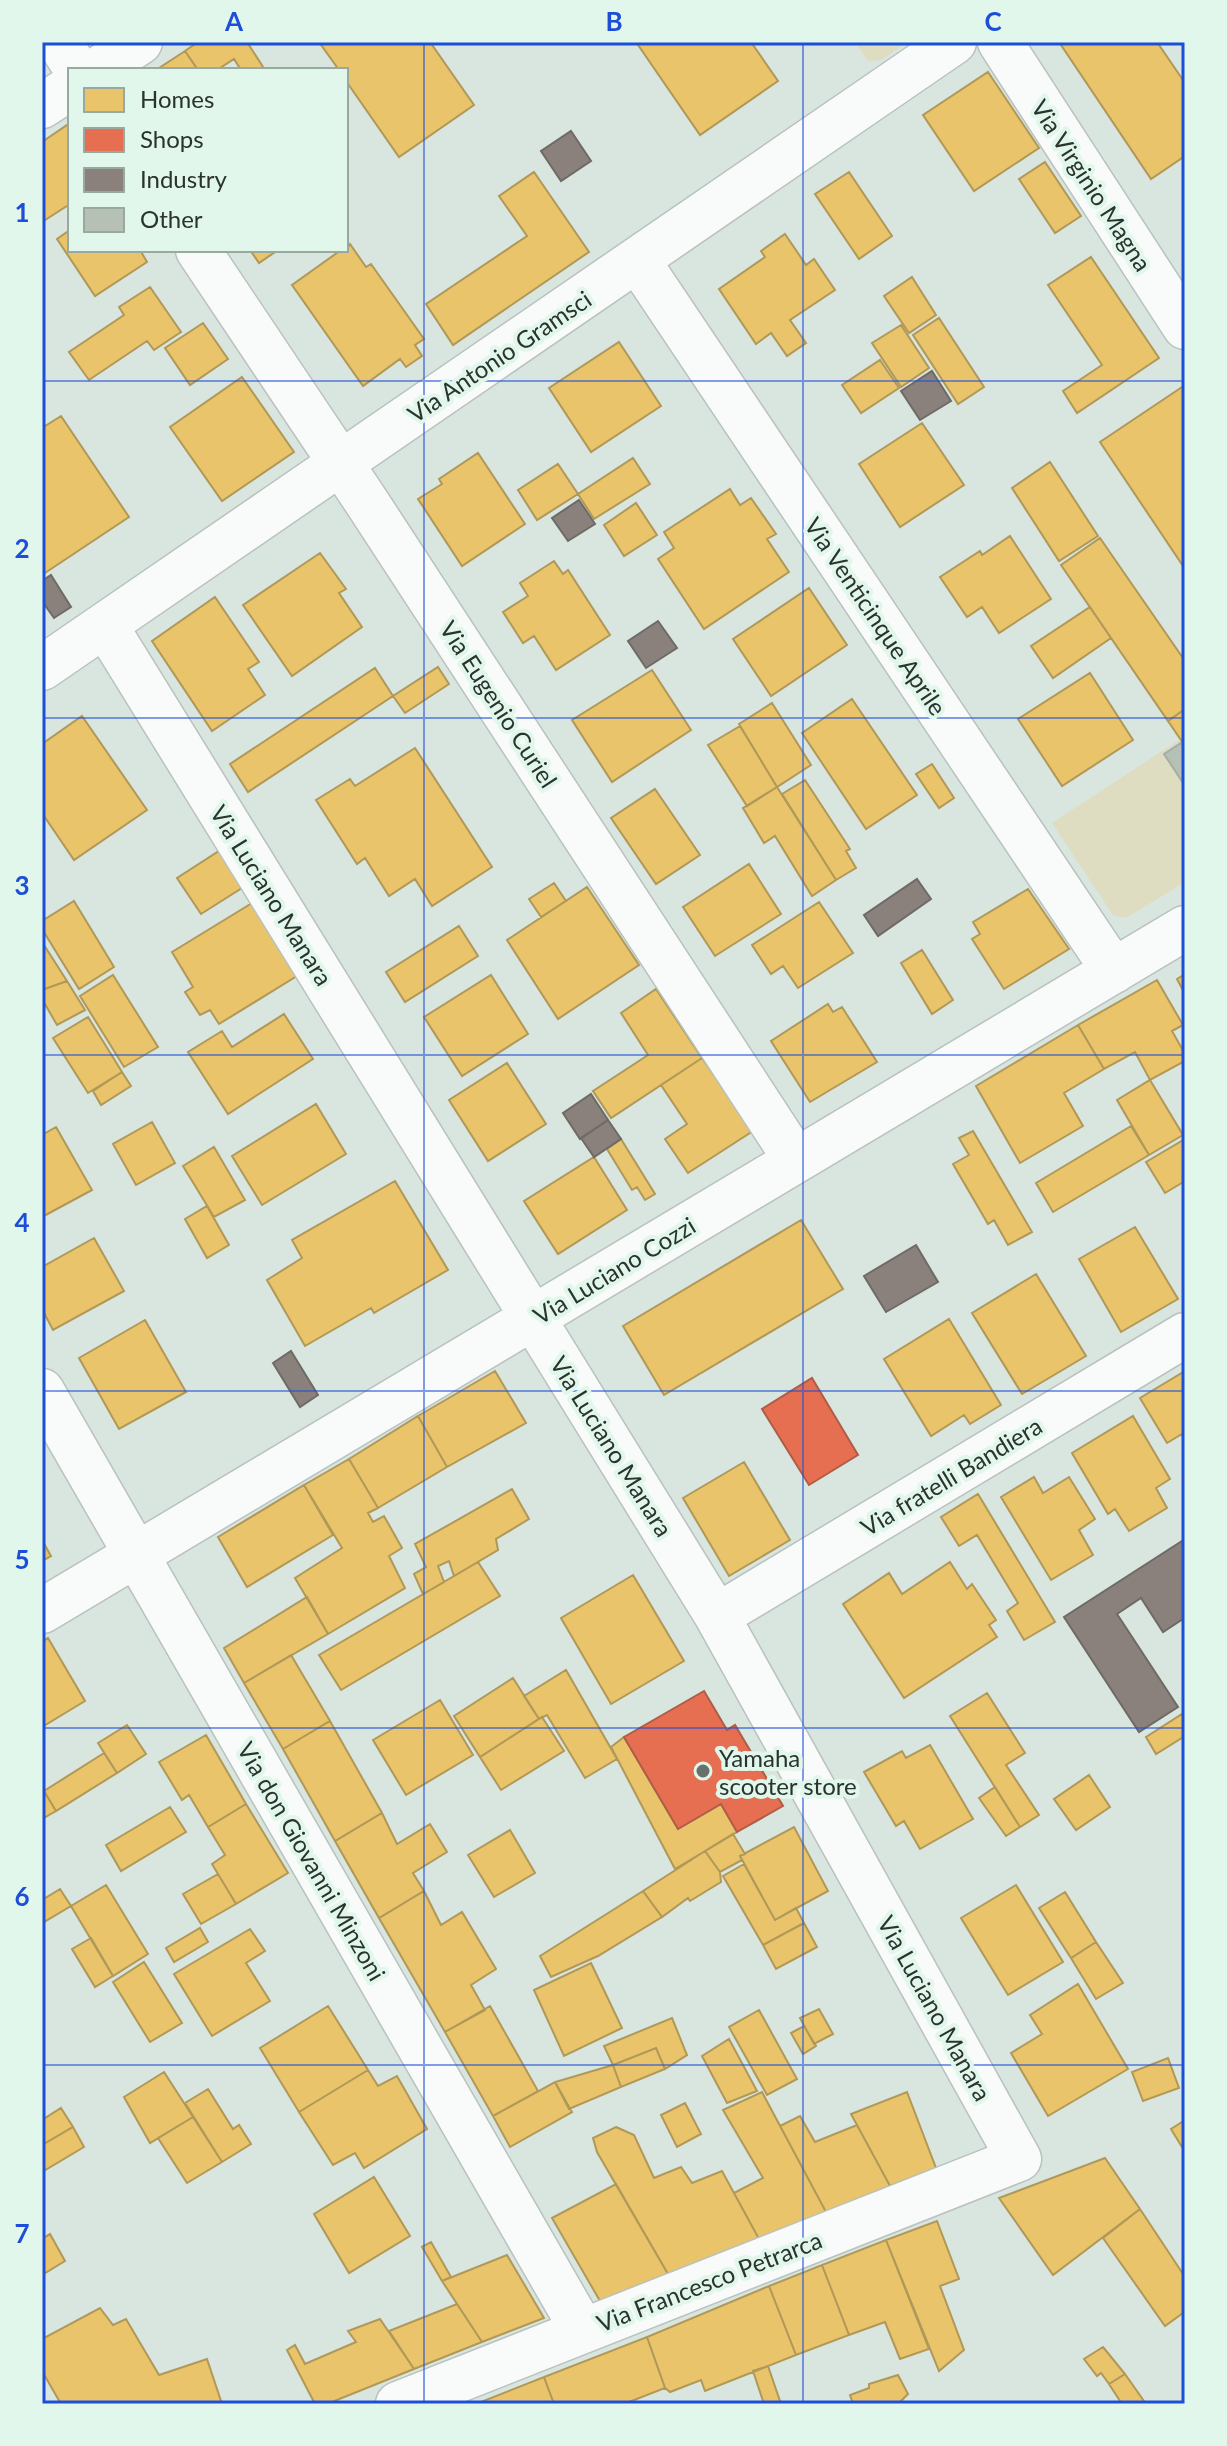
<svg xmlns="http://www.w3.org/2000/svg" width="1227" height="2446" viewBox="0 0 1227 2446" font-family="Lato,sans-serif">
  <rect width="100%" height="100%" fill="#d9e5df"/>
  <path fill="#deddc2" d="M855,42h53l-27,18 -13,1z
    M1179,740l6,8v134l-59,36 -13,-3 -61,-92z"/>
  <path fill="#e9c46a" stroke="#b09858" stroke-width="2" d="M198,42h49l18,28h-24l-7,-11 -17,11h-19l-13,-19z
    M319,42h111l44,63 -75,52 -53,-76v-11h-7z
    M636,42h115l27,39 -78,54z
    M1059,42h98l28,41v73l-34,23z
    M185,51l13,19h-42z
    M988,72l51,76 -65,43 -51,-76z
    M70,123v81l-28,18v-80z
    M1045,162l36,54 -26,17 -36,-54z
    M534,172l55,80 -136,93 -27,-41 101,-68 -28,-40z
    M849,172l43,64 -33,23 -44,-65z
    M70,230v20h70l7,12 -52,34 -38,-57z
    M785,234l21,31 8,-6 21,31 -45,30 16,23 -19,13 -16,-23 -15,11 -37,-55 46,-32 -4,-6z
    M350,244l16,23 5,-3 53,75 -9,6 7,11 -16,11 -6,-8 -37,27 -71,-101 49,-35h5z
    M250,250h28l-19,13z
    M1091,257l68,101 -82,55 -14,-22 39,-26 -54,-80z
    M912,277l24,38 -27,18 -25,-37z
    M150,287l31,45 -27,18 -7,-9 -58,39 -20,-28 55,-37 -5,-8z
    M939,318l45,69 -26,17 -45,-69z
    M203,323l25,36 -38,26 -25,-37z
    M901,325l28,43 -28,19 -29,-44z
    M619,342l42,64 -70,46 -42,-64z
    M880,360l19,28 -38,25 -19,-28z
    M242,377l52,75 -72,49 -52,-74z
    M1185,385v184l-85,-127z
    M61,416l68,101 -87,58v-147z
    M922,423l42,62 -64,42 -41,-63z
    M478,453l47,71 -63,42 -44,-67 24,-15 -3,-5z
    M633,458l17,26 -56,35 -16,-25z
    M1050,462l48,74 -39,25 -47,-73z
    M558,464l20,30 -41,26 -19,-30z
    M730,489l10,16 11,-7 25,36 -9,5 22,33 -85,57 -46,-70 16,-11 -10,-16z
    M636,503l21,32 -33,21 -20,-31z
    M1010,536l41,63 -52,34 -17,-26 -15,10 -27,-40 40,-26 2,4z
    M1100,538l85,123v48l-17,12 -107,-156z
    M320,553l26,36 -7,4 23,34 -70,49 -49,-71z
    M554,561l9,13 5,-4 42,65 -54,35 -22,-34 -11,7 -20,-31 25,-16 -8,-13z
    M809,588l38,57 -76,51 -38,-57z
    M215,597l44,65 -11,7 17,26 -53,36 -60,-90z
    M1090,607l21,31 -58,40 -22,-32z
    M438,667l11,17 -44,29 -12,-17z
    M375,668l18,28 -145,96 -18,-28z
    M652,670l39,60 -79,52 -40,-62z
    M1090,673l43,67 -71,46 -44,-67z
    M852,699l65,96 -51,34 -64,-96z
    M772,703l39,62 -34,22 -38,-63z
    M1185,709v37l-17,-25z
    M82,716l65,94 -73,50 -32,-47v-69z
    M740,726l37,61 -30,19 -39,-61z
    M415,748l77,119 -60,39 -17,-27 -26,17 -24,-38 -8,6 -41,-64 34,-21 5,7z
    M932,764l22,34 -15,10 -23,-34z
    M805,780l45,69 -4,2 10,17 -20,12 -54,-86z
    M777,787l59,93 -24,16 -37,-60 -11,7 -21,-35z
    M655,789l45,66 -44,29 -45,-66z
    M219,851l23,37 -41,26 -24,-36z
    M749,864l32,50 -66,42 -32,-49z
    M554,883l12,18 -25,16 -12,-18z
    M587,887l52,78 -81,54 -51,-79z
    M1028,889l41,60 -65,40 -32,-50 8,-5 -7,-12z
    M74,901l40,66 -35,22 -37,-60v-8z
    M819,902l34,51 -55,35 -15,-22 -12,8 -19,-29z
    M252,903l45,73 -78,48 -9,-14 -10,5 -15,-23 8,-5 -21,-35z
    M459,926l19,30 -73,46 -19,-30z
    M42,942l25,39 -25,9z
    M922,950l31,50 -21,14 -31,-51z
    M1185,974v20l-8,-15z
    M113,975l45,72 -34,20 -44,-71z
    M491,975l37,59 -66,42 -38,-59z
    M1157,980l26,45 -11,6 13,23v7l-35,19 -15,-28 -31,17 -26,-44z
    M67,981l18,29 -28,15 -15,-26v-9z
    M656,989l46,69 -91,60 -18,-27 55,-36 -27,-42z
    M828,1004l5,8 9,-5 35,55 -67,40 -39,-61z
    M284,1014l29,45 -85,55 -40,-62 34,-21 10,16z
    M88,1017l34,55 -34,21 -35,-55z
    M1078,1025l26,44 -40,24 19,33 -63,37 -44,-77z
    M702,1058l51,73 -65,42 -23,-34 22,-15 -26,-39z
    M507,1063l39,61 -58,37 -39,-61z
    M122,1072l9,14 -30,19 -8,-14z
    M1150,1080l33,55 -34,20 -32,-55z
    M316,1104l30,50 -84,51 -30,-49z
    M152,1122l23,41 -39,22 -23,-41z
    M1131,1126l18,29 -96,57 -17,-29z
    M56,1127l36,63 -50,27v-82z
    M973,1131l59,101 -24,13 -14,-25 -6,4 -35,-60 16,-9 -10,-17z
    M621,1139l34,55 -10,6 -8,-13 -5,3 -25,-41z
    M1185,1139v42l-20,12 -19,-31z
    M214,1147l31,53 -31,17 -31,-51z
    M594,1157l33,53 -69,44 -34,-53z
    M395,1181l53,89 -74,43 -3,-5 -66,38 -38,-66 35,-22 -10,-18z
    M207,1206l22,39 -22,13 -22,-39z
    M801,1220l42,69 -179,106 -41,-69z
    M1135,1227l43,72 -57,33 -42,-73z
    M94,1238l30,53 -71,39 -11,-21v-42z
    M1036,1274l50,82 -64,38 -50,-81z
    M949,1319l52,86 -31,19 -6,-9 -33,21 -47,-77z
    M145,1320l41,72 -67,37 -40,-71z
    M495,1371l31,52 -79,44 -29,-51z
    M1185,1371v67l-3,-4 -15,9 -27,-45z
    M418,1416l29,51 -69,41 -29,-49z
    M1133,1416l37,63 -14,9 11,20 -38,23 -14,-22 -7,5 -36,-61z
    M349,1459l29,49 -10,5 5,9 11,-6 18,32 -13,8 16,32 -77,46 -33,-56 47,-30 -38,-63z
    M744,1462l46,78 -61,36 -46,-78z
    M1034,1477l9,16 26,-16 26,42 -16,11 14,25 -42,25 -50,-83z
    M304,1485l29,50 -86,52 -29,-50z
    M512,1489l17,30 -33,20 2,11 -44,26 -5,-15 -11,5 6,16 -21,12 -9,-20 12,-7 -11,-23z
    M978,1494l77,128 -31,18 -17,-29 11,-8 -41,-68 -18,11 -18,-29z
    M42,1540l9,16 -9,5z
    M478,1562l22,34 -159,94 -22,-35z
    M950,1562l17,27 5,-5 24,36 -7,5 8,12 -93,61 -61,-94 46,-31 13,21z
    M633,1575l51,86 -73,43 -50,-86z
    M307,1597l21,37 -84,49 -20,-35z
    M48,1638l37,63 -43,26v-85z
    M291,1655l39,66 -47,28 -39,-66z
    M566,1670l51,89 -32,19 -38,-63 -8,4 -15,-23z
    M513,1678l26,41 -59,38 -26,-41z
    M987,1693l38,60 -19,12 33,50 -19,12 -70,-111z
    M440,1700l33,55 -67,40 -33,-55z
    M1182,1714l3,6v16l-29,18 -10,-17z
    M542,1717l22,34 -63,39 -21,-33z
    M330,1721l52,92 -47,28 -52,-92z
    M127,1725l19,29 -29,19 -19,-30z
    M206,1735l40,69 -38,23 -19,-32 -7,5 -23,-38z
    M624,1737l54,92 43,-25 16,28 -62,37 -64,-122z
    M930,1745l43,74 -53,30 -16,-28 -8,5 -32,-54 38,-21 4,7z
    M104,1753l13,20 -61,38 -12,-20z
    M1089,1775l21,32 -34,23 -22,-31z
    M995,1787l25,40 -14,9 -27,-38z
    M44,1791l12,20 -14,8v-27z
    M246,1804l42,69 -52,31 -24,-40 13,-9 -17,-28z
    M170,1807l16,25 -65,39 -15,-26z
    M382,1813l15,31 33,-20 17,28 -34,21 11,18 -45,27 -44,-77z
    M794,1827l34,64 -53,29 -35,-64z
    M510,1830l25,43 -41,24 -26,-42z
    M733,1834l12,20 -5,2 2,4 -22,12 -15,-21z
    M705,1851l15,21 1,10 -31,19 -2,-3 -26,19 -19,-26z
    M744,1864l31,56 21,-12 8,15 -41,22 -40,-69z
    M218,1874l18,30 -35,20 -18,-30z
    M106,1885l42,69 -35,22 -42,-70z
    M1016,1885l47,77 -55,33 -47,-77z
    M60,1889l11,17 -27,16 -2,-22z
    M424,1891l17,34 21,-13 34,57 -25,16 14,25 -40,22 -66,-114z
    M643,1891l19,26 -64,39 -47,21 -11,-21z
    M1065,1892l31,50 -25,16 -32,-50z
    M804,1923l13,24 -41,22 -13,-24z
    M200,1928l8,14 -34,20 -8,-14z
    M250,1929l15,22 -19,12 24,38 -58,35 -38,-62z
    M91,1938l22,38 -18,11 -23,-38z
    M1096,1942l27,41 -27,16 -25,-41z
    M144,1962l38,61 -32,19 -37,-60z
    M591,1963l31,65 -58,28 -30,-66z
    M1078,1984l50,85 -80,47 -37,-63 31,-19 -12,-19z
    M328,2006l40,64 -69,42 -39,-64z
    M490,2006l48,85 -45,25 -48,-84z
    M819,2009l14,25 -19,10 -14,-26z
    M759,2010l38,69 -30,16 -38,-68z
    M672,2018l15,37 -22,14 -9,-21 -43,17 -9,-19z
    M804,2026l12,20 -13,8 -12,-21z
    M729,2039l28,52 -30,12 -25,-47z
    M656,2048l9,21 -44,18 -8,-22z
    M1168,2058l11,30 -36,13 -11,-29z
    M613,2065l8,22 -52,22 -14,-27z
    M368,2070l10,16 19,-10 30,53 -63,39 -9,-15 -22,12 -34,-53z
    M164,2072l29,45 -43,26 -26,-46z
    M555,2082l17,30 -62,35 -17,-31z
    M208,2089l25,40 6,-4 12,19 -29,18 -37,-59z
    M762,2092l64,120 -67,27 -25,-46 29,-15 -40,-68z
    M907,2092l29,76 -46,18 -39,-72z
    M685,2103l16,31 -24,13 -16,-32z
    M61,2108l12,19 -31,18v-25z
    M800,2116l15,26 42,-17 33,61 -64,26 -46,-86z
    M193,2117l29,45 -35,21 -29,-45z
    M1185,2120v32l-14,-23z
    M73,2127l11,20 -42,25v-27z
    M616,2127l18,8 20,43 27,-11 11,16 30,-12 37,68 -91,35 -71,-122 -4,-14z
    M1105,2158l35,51 -87,66 -54,-77z
    M374,2177l36,59 -61,37 -35,-59z
    M616,2184l52,90 -68,27 -48,-83z
    M1140,2209l45,68v38l-2,-2 -18,13 -62,-88z
    M937,2221l22,58 -19,7 24,64 -25,21 -53,-131z
    M50,2234l15,27 -23,14v-36z
    M886,2240l43,109 -29,10 -15,-37 -36,13 -27,-70z
    M431,2242l20,35 -9,4 -20,-34z
    M507,2255l37,63 -62,24 -40,-61z
    M822,2265l27,70 -53,20 -27,-69z
    M769,2286l27,69 -91,36 -4,-11 -31,12 -5,-4 -18,-51z
    M457,2304l25,38 -68,27 -25,-38z
    M100,2308l13,17 13,-6 33,56 48,-16 15,45h-161l-19,-33v-32z
    M380,2319l34,50 -87,35h-12l-28,-54 8,-5 10,19 51,-22 -8,-11z
    M647,2337l18,51 -41,16h-70l-10,-27z
    M1103,2347l22,27 -16,10 -8,-11 -4,3 -13,-17z
    M768,2366l13,38h-17l-11,-33z
    M1125,2374l21,30h-24l-13,-20z
    M898,2375l10,19 -10,10h-45l-3,-9 19,-7v-4z
    M544,2377l10,27h-78z"/>
  <path fill="#e76f51" stroke="#af5d46" stroke-width="2" d="M812,1378l46,77 -49,30 -47,-76z
    M704,1691l23,39 8,-5 48,81 -46,26 -16,-28 -43,25 -54,-92z"/>
  <path fill="#8a817c" stroke="#6e6a65" stroke-width="2" d="M571,131l20,30 -30,20 -20,-30z
    M932,371l19,30 -31,19 -19,-29z
    M579,500l16,24 -27,17 -16,-23z
    M51,575l20,32 -17,11 -12,-17v-20z
    M658,621l19,27 -31,20 -18,-27z
    M917,879l14,20 -53,37 -14,-21z
    M591,1094l17,26 -28,19 -17,-26z
    M608,1120l13,19 -27,18 -13,-19z
    M916,1245l22,37 -52,30 -22,-36z
    M291,1351l27,44 -18,12 -27,-44z
    M1185,1539v82l-2,-2 -20,13 -22,-34 -24,16 61,93 -39,25 -75,-115z"/>
  <path fill="#b6c0b4" stroke="#a6ada7" stroke-width="2" d="M1181,743l4,7v36l-21,-32z"/>
  <g fill="none" stroke-linecap="round" stroke-linejoin="round">
    <defs>
      <path id="minor" d="M59,42l18,28
        M1000,42l185,285
        M97,70l43,-28
        M42,106l28,-18
        M198,250l168,251 430,659
        M638,261l476,710
        M105,625l612,991 302,543 -621,245
        M42,668l912,-626
        M42,1391l541,940
        M42,1611l1143,-683
        M717,1616l468,-281"/>
    </defs>
    <use href="#minor" stroke="#b9c2be" stroke-width="47"/>
    <use href="#minor" stroke="#f9fbfa" stroke-width="44"/>
  </g>
  <path fill="none" stroke="#1d4ed8" stroke-width="2" stroke-opacity="0.55" d="M424,42v2362M803,42v2362M42,381h1143M42,718h1143M42,1055h1143M42,1391h1143M42,1728h1143M42,2065h1143"/>
  <circle fill="#68716c" stroke="#e1f7eb" stroke-width="3" cx="703" cy="1771" r="8"/>
  <g text-anchor="middle" dominant-baseline="central" stroke-width="8" stroke-linejoin="round" paint-order="stroke">
    <g font-size="24" fill="#2b332e" stroke="#e1f7eb">
      <text transform="translate(1092 185) rotate(57)">Via Virginio Magna</text>
      <text transform="translate(499 356) rotate(-34)">Via Antonio Gramsci</text>
      <text transform="translate(876 616) rotate(56)">Via Venticinque Aprile</text>
      <text transform="translate(499 704) rotate(57)">Via Eugenio Curiel</text>
      <text transform="translate(272 895) rotate(58)">Via Luciano Manara</text>
      <text transform="translate(614 1270) rotate(-31)">Via Luciano Cozzi</text>
      <text transform="translate(612 1446) rotate(58)">Via Luciano Manara</text>
      <text transform="translate(951 1476) rotate(-31)">Via fratelli Bandiera</text>
      <text transform="translate(312 1861) rotate(60)">Via don Giovanni Minzoni</text>
      <text transform="translate(935 2008) rotate(61)">Via Luciano Manara</text>
      <text transform="translate(709 2281) rotate(-21)">Via Francesco Petrarca</text>
    </g>
    <g font-size="24" fill="#2b332e" stroke="#e1f7eb" text-anchor="start">
      <text x="719" y="1757">Yamaha<tspan x="719" dy="28">scooter store</tspan></text>
    </g>
  </g>
  <rect width="1227" height="2446" fill="none" stroke="#e1f7eb" stroke-width="88"/>
  <rect x="68" y="68" width="280" height="184" fill="#e1f7eb" stroke="#98a99f" stroke-width="2"/>
  <rect x="84" y="88" width="40" height="24" fill="#e9c46a" stroke="#98a99f" stroke-width="2"/>
  <text x="140" y="108" font-size="24" fill="#2b332e">Homes</text>
  <rect x="84" y="128" width="40" height="24" fill="#e76f51" stroke="#98a99f" stroke-width="2"/>
  <text x="140" y="148" font-size="24" fill="#2b332e">Shops</text>
  <rect x="84" y="168" width="40" height="24" fill="#8a817c" stroke="#98a99f" stroke-width="2"/>
  <text x="140" y="188" font-size="24" fill="#2b332e">Industry</text>
  <rect x="84" y="208" width="40" height="24" fill="#b6c0b4" stroke="#98a99f" stroke-width="2"/>
  <text x="140" y="228" font-size="24" fill="#2b332e">Other</text>
  <rect x="44" y="44" width="1139" height="2358" fill="none" stroke="#1d4ed8" stroke-width="3"/>
  <g font-size="26" text-anchor="middle" font-weight="bold" fill="#1d4ed8">
    <text x="234" y="31">A</text>
    <text x="614" y="31">B</text>
    <text x="993" y="31">C</text>
    <text x="22" y="222">1</text>
    <text x="22" y="558">2</text>
    <text x="22" y="895">3</text>
    <text x="22" y="1232">4</text>
    <text x="22" y="1569">5</text>
    <text x="22" y="1906">6</text>
    <text x="22" y="2243">7</text>
  </g>
</svg>
